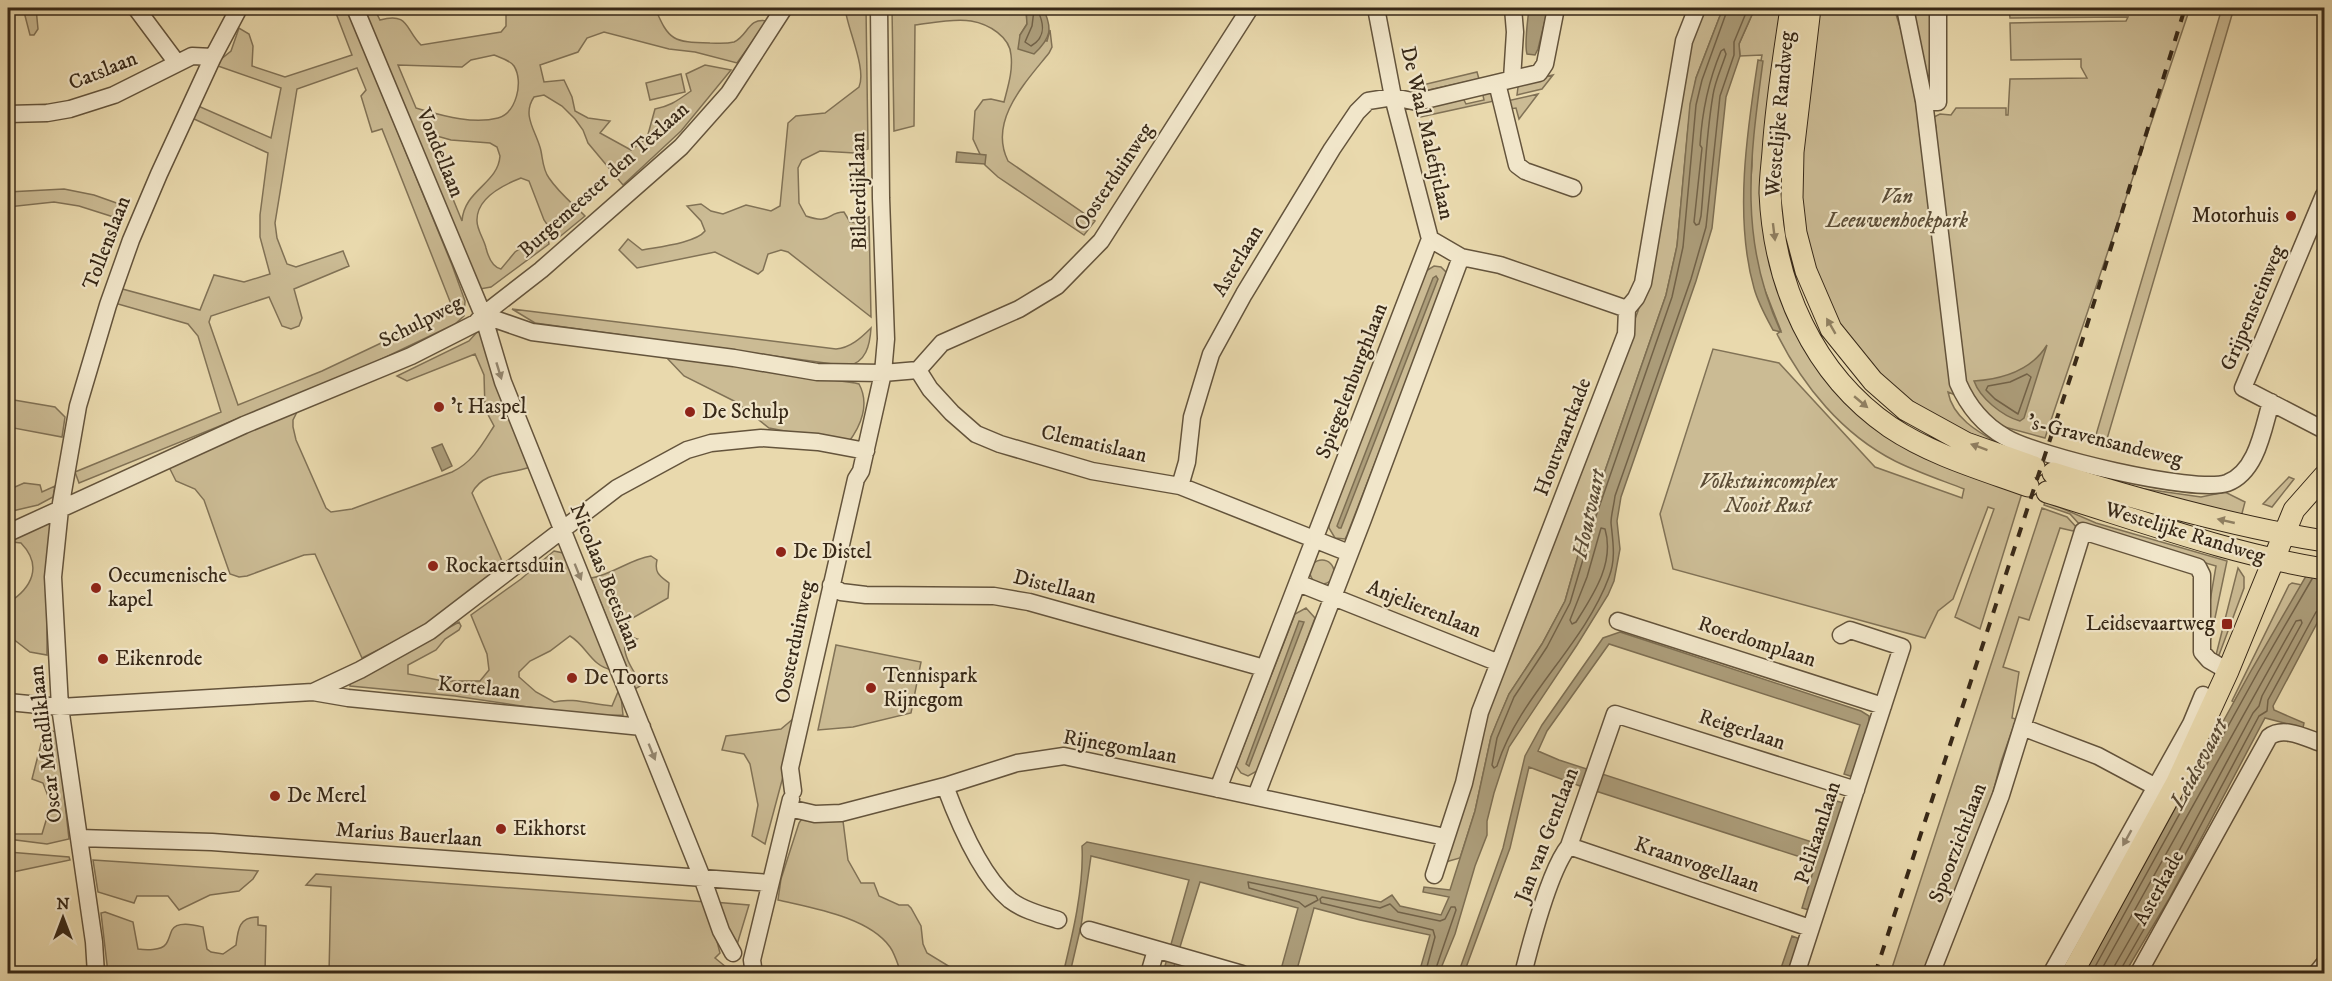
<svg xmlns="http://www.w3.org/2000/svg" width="2332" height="981" viewBox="0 0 2332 981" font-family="'IM FELL DW Pica',serif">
  <rect width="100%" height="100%" fill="#e9d9ad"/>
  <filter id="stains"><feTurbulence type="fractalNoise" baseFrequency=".00333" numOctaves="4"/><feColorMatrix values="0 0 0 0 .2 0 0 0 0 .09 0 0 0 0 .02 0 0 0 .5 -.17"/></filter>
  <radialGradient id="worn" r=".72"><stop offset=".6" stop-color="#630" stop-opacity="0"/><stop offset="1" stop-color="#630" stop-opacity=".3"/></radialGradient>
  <path fill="#cbbb94" stroke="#817256" stroke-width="1.5" fill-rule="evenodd" d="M23,8h13l2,21 -4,6h-4z
    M334,8h13l105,257 13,36 -1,15 -9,8 -90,43 -286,116 -4,-11 146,-60 -23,-76 -10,-12 -77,-22 4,-15 85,23 14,-35 30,7 26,-8 -10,-37v-22l8,-62 -76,-35 4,-13 75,33 10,-50 -63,-22 2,-6 11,-9 8,-23 10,6 4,12 -1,20 33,11 67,-22zM357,68l9,22 -5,6 11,36 10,-3 71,180 -131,62 -84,34 -29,-83 2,-6 58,-19 13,29 9,3 8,-3 3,-8 -8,-29 55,-23 -6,-15 -47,16 -9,-3 -10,-26 -2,-15 22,-134z
    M363,8h11l6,12c29,-8 25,9 41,25l80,-13 5,-6v-18h149c14,33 18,34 55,35 8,0 15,1 24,-1 14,-6 14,-25 33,-21l-30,42 -42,-11 -26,-3 -65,-17 -17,6 -9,14 -38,13 4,17 20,-2 8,17 3,14 13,7 22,3 -10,12 31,17 16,-12 8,-29c16,-3 23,-9 36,-18l-5,-17 19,-9 26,5 -50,61 -58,54 -35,-42 -5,-13 -8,-11 -13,-13 -18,-11 -10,2c-13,19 3,35 7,54 2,10 2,19 8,27 10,15 24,26 36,38l-28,23 -13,-19 -15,-39 -8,-3c-18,7 -45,20 -44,43 0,9 7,18 9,27 2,8 6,19 15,21l14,-17 24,-16 3,-1 6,4 1,5 -58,43 -11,2zM494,55c7,3 16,5 20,11 10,16 2,47 -16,52 -26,7 -57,-3 -82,-10l-18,-43 64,2 9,-7zM426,133l25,7 39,3 7,4 3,9c-2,28 -36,34 -38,65z
    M845,8h21l2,141 -13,4 -35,-2 -18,9 -4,8 1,35 7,13c26,9 21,-4 38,-4l6,10 6,1 13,-6 2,100 -83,-65 -7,-2 -13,4 -5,16 -5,4 -43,-22 -78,16 -18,-18 9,-11 14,11c15,-3 54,-7 63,-19l-4,-10 -14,-15 14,-2 10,7 12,3 23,-9 25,6 9,-5 8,-83 8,-7 29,-3 34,-26c8,-18 -12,-59 -14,-79z
    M892,8h134l1,16 -7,11 27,6 3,-11 2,17 -3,6c-24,30 -61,68 -41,108l87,60 -11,14 -86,-58 -13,-12 -12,-26 2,-28 8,-11 8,-1 13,3c4,-16 9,-31 7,-47 -1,-18 -22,-31 -40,-34 -17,-3 -39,2 -56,4l-1,101 -20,5z
    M1703,8h20l-27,70 -8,50 -11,118 -11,49 -77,222 -24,84 -23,43 -33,50 -18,43 -16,74 -15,47 -11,3 -7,5 45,-161 151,-394 9,-36 30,-191z
    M1755,8h31l-23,209c6,71 28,115 70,170l189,106 -42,136 -25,-12 39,-108 -6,-2 -35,92 -15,12 -13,27 -252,-69 -13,-55 53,-165 66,14 96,104 87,31 2,-9c-23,-9 -47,-17 -69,-28 -53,-27 -92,-75 -118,-127l4,-3 -22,-56 -8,-46 -2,-29 3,-34v-56l10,-55 -22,1 -1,-12z
    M1815,8h79l12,38 14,82h16l-2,-11 6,-3 11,1 5,-7h50v7h2l2,-36 77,-1 -6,-11v-8l-70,1 -1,-37 116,-2 2,-4 -118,1 -1,-10h181l-145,430 -44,-12 -36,-27 -17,-7c5,27 32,41 53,53l-51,-19 -63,-41 -62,-79 -28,-99z
    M1913,8h18l-2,83z
    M2222,8h12l-127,431 -3,6h-11z
    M1477,72l2,7 -64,14 -1,-6z
    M681,74l4,18 -35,8 -4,-17z
    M1553,75l-11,14 -25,6 1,-8 -5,-3z
    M1490,89l4,12 -74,16 -2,-12 44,-9 4,8 18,-4 -2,-9z
    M1538,94l-19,25 -3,-11 -7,1 -2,-8z
    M64,189l30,6 31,11 -5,13 -41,-13 -25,-4 -46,5v-15z
    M1434,266l7,1 7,7 -101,261 -2,4 -10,-1 -6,-10v-4l97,-253z
    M512,309l324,40c14,-1 25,-11 35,-21 -1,17 -5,35 -24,38l-312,-43z
    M479,330l51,137c-21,8 -46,3 -58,26l34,77 -57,40 -45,27 -42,21 -47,-104 -11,1 -57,21 -8,1 -9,-3 -26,-74 -9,-11 -19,-8 -9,-18 132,-55 -6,12v7l3,13 30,68 5,4 21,-3 100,-37c21,-10 30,-27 42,-46l-9,-17 -1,-34 -9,-21 -68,27 -10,-5 72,-35z
    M666,357l189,26 4,1c11,20 2,42 -11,59l-79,-15 -33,-26 -52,-26z
    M8,399l47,8 10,10 -3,20 -54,-10z
    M2289,477l5,2 -22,28 -9,-3z
    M24,483l16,2 2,7 13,-6 -2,11 -15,8 -30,7v-22z
    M2131,487l70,10 24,-5 20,10 -4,15z
    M2045,501l51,22 131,38 -19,90 1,-44 7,-41 -135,-40 -11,-12 -26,-9z
    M2042,508l25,9 10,11 -4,3 -13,-3 -31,92 -10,-3 -16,50 16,5 -7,46 4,1 -15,43 -17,64 -60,147 -34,1z
    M54,516l-7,63v76l-17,-3 -22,-17v-32c24,-15 35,-37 13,-60l-9,-1 -4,5v-20z
    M554,551l9,2 49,117c-21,-4 -25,-24 -42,-34l-20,15 -20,10 -11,11v5l17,15 18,10c18,-5 40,3 58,4l8,-19 3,28 -25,1 -29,-3 -114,-17 -105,-10v-3l109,-61 2,4 -2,4 -14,9 -9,11 -28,15v9l35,7h37l9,-11 -2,-16 -16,-39 50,-36z
    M651,556l6,4c-3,13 3,16 12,23l-1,15 -39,22c-3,8 0,17 8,19l-6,3h-6c-3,14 10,31 17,43l-7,4 -44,-111c21,-3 39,-19 60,-22z
    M1310 572a12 12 0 1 1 24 0a12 12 0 1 1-24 0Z
    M2238,568l6,9v11l-25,67h-3z
    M2292,583l10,2 -68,117 -2,-1 57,-116z
    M1306,608l9,10 -58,153 -9,5 -7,-3 -5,-7 59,-152z
    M836,645l85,17 -10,51 -58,14 -35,3z
    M800,713l-35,131 -13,-8 6,-31 -8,-41 -6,-10 -22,-4 4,-14 55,-7z
    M57,731l12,108 -22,5 -39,-5v-5h34l9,-30 -8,-21 -11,-4 12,-47z
    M803,817l40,4 5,39 13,23h13l5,13 20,9h9l3,3 10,18 2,18 4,9 33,20h-59c-3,-8 -6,-19 -11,-26 -21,-30 -78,-39 -112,-47l3,-21 18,-56z
    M8,852l61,5 1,3 -62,13z
    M93,860l165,11 -5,8 -14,12 -29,4 -31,15 -11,-14h-31l-3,7 -36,-11z
    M316,874l391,28 13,51 -5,5 11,9v6h-397l2,-86 -25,-2z
    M713,902l36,3 -13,43z
    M105,912l28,10 5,27c7,1 23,2 28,-5 3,-4 4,-10 6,-14 5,-9 22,-5 31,-3l4,22 4,3 12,2 13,-9c2,-16 3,-28 22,-28v8l8,1 -1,47h-157l-7,-60z"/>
  <path fill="#ac9d7a" stroke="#7d6e52" stroke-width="1.5" d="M1026,8h17c10,21 8,30 -9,46l-16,-5 2,-14 7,-11z
    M1529,8h19l-10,41 -3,6 -8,-1c-3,-10 1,-35 2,-46z
    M1723,8h32l-16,36 1,12 -14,41 -14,131 -16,53 -75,216 -4,24 3,28 -6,32 -6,14 -31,50 -68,102 -15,46 -7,28v14l-12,31 -20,68 -16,39h-20l11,-38 -70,-15 -46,-12 -18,65h-16l18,-65 -98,-26 -28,91h-9l26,-93 -98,-24 -10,70 -11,47 -7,1c10,-41 21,-87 19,-128l5,-4 294,60 11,-7 8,11 41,9 8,-18 -26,-5 1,-5 26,3 25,-79 16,-74 6,-15 12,-28 33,-50 23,-43 24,-84 77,-222 11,-49 13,-142 6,-26z
    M1758,60l5,1c-13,97 -25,179 18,271l-8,-2c-7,-13 -15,-27 -19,-42 -20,-70 -7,-157 4,-228z
    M957,152l29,3 -1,9 -29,-2z
    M1436,276l2,3 -97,249h-2l-2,-2 96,-248z
    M2047,345l-23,73 -4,3c-18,-5 -40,-23 -46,-40 29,-2 57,-10 73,-36z
    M442,444l10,22 -10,5 -10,-23z
    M2324,545v65l-51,96 1,4 30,13 -1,5 -38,-10 -96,181 -44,74 -41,1 168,-305z
    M1299,621l5,1 -55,144 -3,-2z
    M1620,632l241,79 8,5v7l-16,54 -9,-3 16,-49 -251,-81 -62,87 -9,20 21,9 262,85 15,-44 8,2 -35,107 -7,-2 14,-46 -236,-76 -51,-19 -19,81 -46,125 -6,1 45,-126 22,-92 17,-31 61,-87z
    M1792,936l8,3 -12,34 -9,1z"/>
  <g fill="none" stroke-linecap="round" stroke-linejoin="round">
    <path stroke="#726248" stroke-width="1.5" d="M1728,8l-26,72 -6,25 -13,142 -11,50 -77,222 -25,84 -23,44 -33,50 -17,41 -5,27 2,3 3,-2c22,-70 86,-119 112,-189 7,-18 4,-35 2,-54 0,-8 3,-18 4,-27l76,-217 15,-52 14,-131 14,-41v-13l14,-34
      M1034,10l4,1c7,15 7,27 -7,35l-6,-4 7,-16z
      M1724,49l2,5c-4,13 -11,27 -13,41 -7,41 -8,79 -12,121l-2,8 -3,1 -2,-3 8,-74 -2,-3c2,-33 8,-63 21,-94z
      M2027,374l4,3 -13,37 -23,-15 -9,-9 2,-4 22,-4z
      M1601,528l4,1c10,34 -12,66 -29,93l-4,2 -2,-4 17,-43z
      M1248,882l68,14 2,4 -13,7 -6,-5 -50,-14z
      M1425,974l10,-37 -2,-7 -112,-27 -1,-4 2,-2 58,11 10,-4 8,8 42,9 5,-2 6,-12h4l1,3 -22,64
      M2091,974l167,-302 54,-93
      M2099,974l197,-353 5,-1 1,3 -40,73 -3,10 -6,7 -96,179 -42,73 -2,9
      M2121,974v-5l42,-73 96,-180 8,-5 1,-11 48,-88 8,-3"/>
    <defs>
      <path id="minor" d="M136,8l41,55
        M355,8l128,307 20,67 200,498 18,51 12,22
        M1376,8l17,89 37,142 31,18 39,8 127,44
        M1905,8l19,93 34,282c10,23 24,41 47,54 31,19 189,57 222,46 30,-11 36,-54 44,-81
        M1512,79l3,-47 -2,-24
        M1497,83l20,82 8,6 48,17
        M1924,101l14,1v-94
        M8,114l39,-1 23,-4 44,-14 78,-39 21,1
        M2324,195l-81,193 81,42
        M483,315l58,-45 140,-123 48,-54 55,-85
        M918,370l24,-27 77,-34 38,-23 44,-45 149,-233
        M918,370l12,19 22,24 24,21 24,10 92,27 88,15 169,67
        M1180,486l7,-24 5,-45 19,-63 33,-60 88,-145 25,-37 11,-11 25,-4 24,5 122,-29 6,-9 11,-56
        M8,533l236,-108 167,-69 65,-33 7,-8 49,17 202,26 83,14 66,1 35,-3
        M1298,583l201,80
        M831,585l10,7 25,3 128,1 35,6 235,66
        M1618,621l265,85
        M313,692l35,6 294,29
        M8,702l52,5 253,-15 47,-22 70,-39 187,-143 70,-38 24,-7 50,-5 57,4 48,9
        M2022,727l76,29 58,31
        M945,786c13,35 36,90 65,114 13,10 32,15 48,20
        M1218,789l212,-550
        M793,791l-3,-23 66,-289 5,-8 22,-98 3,-34 -5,-141 -2,-190
        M1256,796l107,-277 98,-262
        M789,808l26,6 26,-1 104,-27 72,-23 47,-7 381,81
        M79,838l133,4 558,41
        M1569,846l241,82
        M1434,875l30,-92 16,-71 146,-378 1,-25 9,-11 7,-15 41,-242 13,-33
        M1089,930l153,44
        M96,974l-2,-32 -34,-235 -7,-130 7,-68 18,-103 30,-101 23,-65 28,-66 54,-117 26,-49
        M754,974l-2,-14 39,-161
        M1149,974l7,-24
        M1523,974c8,-32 27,-105 46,-128l46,-132 241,76
        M1796,974l106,-327 -52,-17 -9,5
        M1931,974l70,-179 82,-264 115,36 4,8v77l7,8 19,11
        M2051,974l140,-250 12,-29
        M2138,974l131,-237c15,-12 39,2 55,7
        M2316,974l8,-10"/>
      <path id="major" d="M1791,8c-7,48 -15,95 -18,144 -1,13 -3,27 -3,41 4,92 43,181 120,234 42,28 91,42 138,59
        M1810,8l-17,144 -1,46 4,35 10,38 25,58 42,52 33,29 60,33 68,24
        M2053,473c89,28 179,53 271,68
        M2047,492c92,28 183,62 277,77
        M2072,974l105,-192 51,-111 66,-161 30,-34"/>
    </defs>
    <use href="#minor" stroke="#64543c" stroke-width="19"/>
    <use href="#major" stroke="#372817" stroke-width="23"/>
    <use href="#minor" stroke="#f1e6ca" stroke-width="16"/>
    <use href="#major" stroke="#e9d9ad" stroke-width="21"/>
    <path stroke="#372817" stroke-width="4" stroke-dasharray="10 10" stroke-linecap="butt" d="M1875,974l204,-623 106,-343"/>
  </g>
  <defs><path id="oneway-solid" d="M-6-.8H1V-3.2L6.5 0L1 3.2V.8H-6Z" transform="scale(1.5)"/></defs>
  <g fill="#908062">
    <use href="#oneway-solid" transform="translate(1774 232) rotate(83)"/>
    <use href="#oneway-solid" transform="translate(1831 326) rotate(-120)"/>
    <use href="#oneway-solid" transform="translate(1861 402) rotate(40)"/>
    <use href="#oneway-solid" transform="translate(1979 447) rotate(-160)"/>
    <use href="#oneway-solid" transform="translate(2226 521) rotate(-167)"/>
  </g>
  <g fill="#948770">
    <use href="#oneway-solid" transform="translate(499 371) rotate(73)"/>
    <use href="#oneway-solid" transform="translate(578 572) rotate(68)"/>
    <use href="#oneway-solid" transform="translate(652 752) rotate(68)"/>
    <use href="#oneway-solid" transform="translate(2127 838) rotate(119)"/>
  </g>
  <g fill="#8f2418" stroke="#f1e6ca" stroke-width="2">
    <circle cx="2291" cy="216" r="6"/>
    <circle cx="439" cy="407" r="6"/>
    <circle cx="690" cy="412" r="6"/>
    <circle cx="781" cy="552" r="6"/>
    <circle cx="433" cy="566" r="6"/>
    <circle cx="96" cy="588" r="6"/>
    <rect x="2221" y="618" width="12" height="12" rx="3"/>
    <circle cx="103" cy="659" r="6"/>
    <circle cx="572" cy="678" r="6"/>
    <circle cx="871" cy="688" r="6"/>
    <circle cx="275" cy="796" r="6"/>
    <circle cx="501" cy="829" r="6"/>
  </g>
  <g text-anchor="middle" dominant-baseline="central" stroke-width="4.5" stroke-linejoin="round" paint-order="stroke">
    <g font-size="21" fill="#372817" stroke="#f1e6ca">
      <text transform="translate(103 71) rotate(-22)">Catslaan</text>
      <text transform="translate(1780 114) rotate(-85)">Westelijke Randweg</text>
      <text transform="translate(1427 133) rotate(77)">De Waal Malefijtlaan</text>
      <text transform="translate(440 153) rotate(68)">Vondellaan</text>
      <text transform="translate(1114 177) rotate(-56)">Oosterduinweg</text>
      <text transform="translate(604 180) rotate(-42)">Burgemeester den Texlaan</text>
      <text transform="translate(859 191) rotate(-91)">Bilderdijklaan</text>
      <text transform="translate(107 243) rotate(-69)">Tollenslaan</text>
      <text transform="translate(1238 261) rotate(-59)">Asterlaan</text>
      <text transform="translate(2253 308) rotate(-67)">Grijpensteinweg</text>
      <text transform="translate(421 322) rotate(-27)">Schulpweg</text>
      <text transform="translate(1352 381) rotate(-69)">Spiegelenburghlaan</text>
      <text transform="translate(1563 437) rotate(-69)">Houtvaartkade</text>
      <text transform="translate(2105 441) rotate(14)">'s-Gravensandeweg</text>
      <text transform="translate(1094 444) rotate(13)">Clematislaan</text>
      <text transform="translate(2185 533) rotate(17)">Westelijke Randweg</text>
      <text transform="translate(605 577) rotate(68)">Nicolaas Beetslaan</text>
      <text transform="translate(1055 587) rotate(14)">Distellaan</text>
      <text transform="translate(1424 609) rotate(22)">Anjelierenlaan</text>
      <text transform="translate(795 642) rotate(-78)">Oosterduinweg</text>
      <text transform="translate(1757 642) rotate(18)">Roerdomplaan</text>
      <text transform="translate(479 688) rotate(6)">Kortelaan</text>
      <text transform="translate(1742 730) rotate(18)">Reigerlaan</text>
      <text transform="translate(46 744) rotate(-97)">Oscar Mendliklaan</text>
      <text transform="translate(1120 747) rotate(10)">Rijnegomlaan</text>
      <text transform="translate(1818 833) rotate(-72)">Pelikaanlaan</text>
      <text transform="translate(409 835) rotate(4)">Marius Bauerlaan</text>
      <text transform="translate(1547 835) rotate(-69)">Jan van Gentlaan</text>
      <text transform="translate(1958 843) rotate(-69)">Spoorzichtlaan</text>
      <text transform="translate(1697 865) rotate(19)">Kraanvogellaan</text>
      <text transform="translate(2159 888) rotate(-61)">Asterkade</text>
    </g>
    <g font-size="21" font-style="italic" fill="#5c4d36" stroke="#f1e6ca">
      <text x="1897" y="197">Van<tspan x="1897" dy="24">Leeuwenhoekpark</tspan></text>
      <text x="1768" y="482">Volkstuincomplex<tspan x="1768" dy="24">Nooit Rust</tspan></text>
    </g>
    <g font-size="21" fill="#372817" stroke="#f1e6ca" text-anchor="start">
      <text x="2279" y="216" text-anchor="end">Motorhuis</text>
      <text x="451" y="407">'t Haspel</text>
      <text x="702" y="412">De Schulp</text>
      <text x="793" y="552">De Distel</text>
      <text x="445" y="566">Rockaertsduin</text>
      <text x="108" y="576">Oecumenische<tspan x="108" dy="24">kapel</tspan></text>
      <text x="2215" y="624" text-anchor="end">Leidsevaartweg</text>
      <text x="115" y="659">Eikenrode</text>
      <text x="883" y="676">Tennispark<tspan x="883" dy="24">Rijnegom</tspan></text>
      <text x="584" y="678">De Toorts</text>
      <text x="287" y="796">De Merel</text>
      <text x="513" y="829">Eikhorst</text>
    </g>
    <g font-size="22" font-style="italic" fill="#5a4b35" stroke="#f1e6ca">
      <text transform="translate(1589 514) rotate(-78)">Houtvaart</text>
      <text transform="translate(2199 764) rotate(-62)">Leidsevaart</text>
    </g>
  </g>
  <rect width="2332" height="981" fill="none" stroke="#e9d9ad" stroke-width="30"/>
  <rect x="9" y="9" width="2314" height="963" fill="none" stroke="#372817" stroke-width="3"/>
  <rect x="15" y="15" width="2302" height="951" fill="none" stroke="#372817" stroke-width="1.5"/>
  <g transform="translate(63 918)" stroke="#f1e6ca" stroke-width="4.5" paint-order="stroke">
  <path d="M0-4.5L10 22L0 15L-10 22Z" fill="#372817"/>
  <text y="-9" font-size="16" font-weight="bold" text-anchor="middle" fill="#372817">N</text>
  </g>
  <rect width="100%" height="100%" filter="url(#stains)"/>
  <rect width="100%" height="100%" fill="url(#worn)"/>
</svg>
